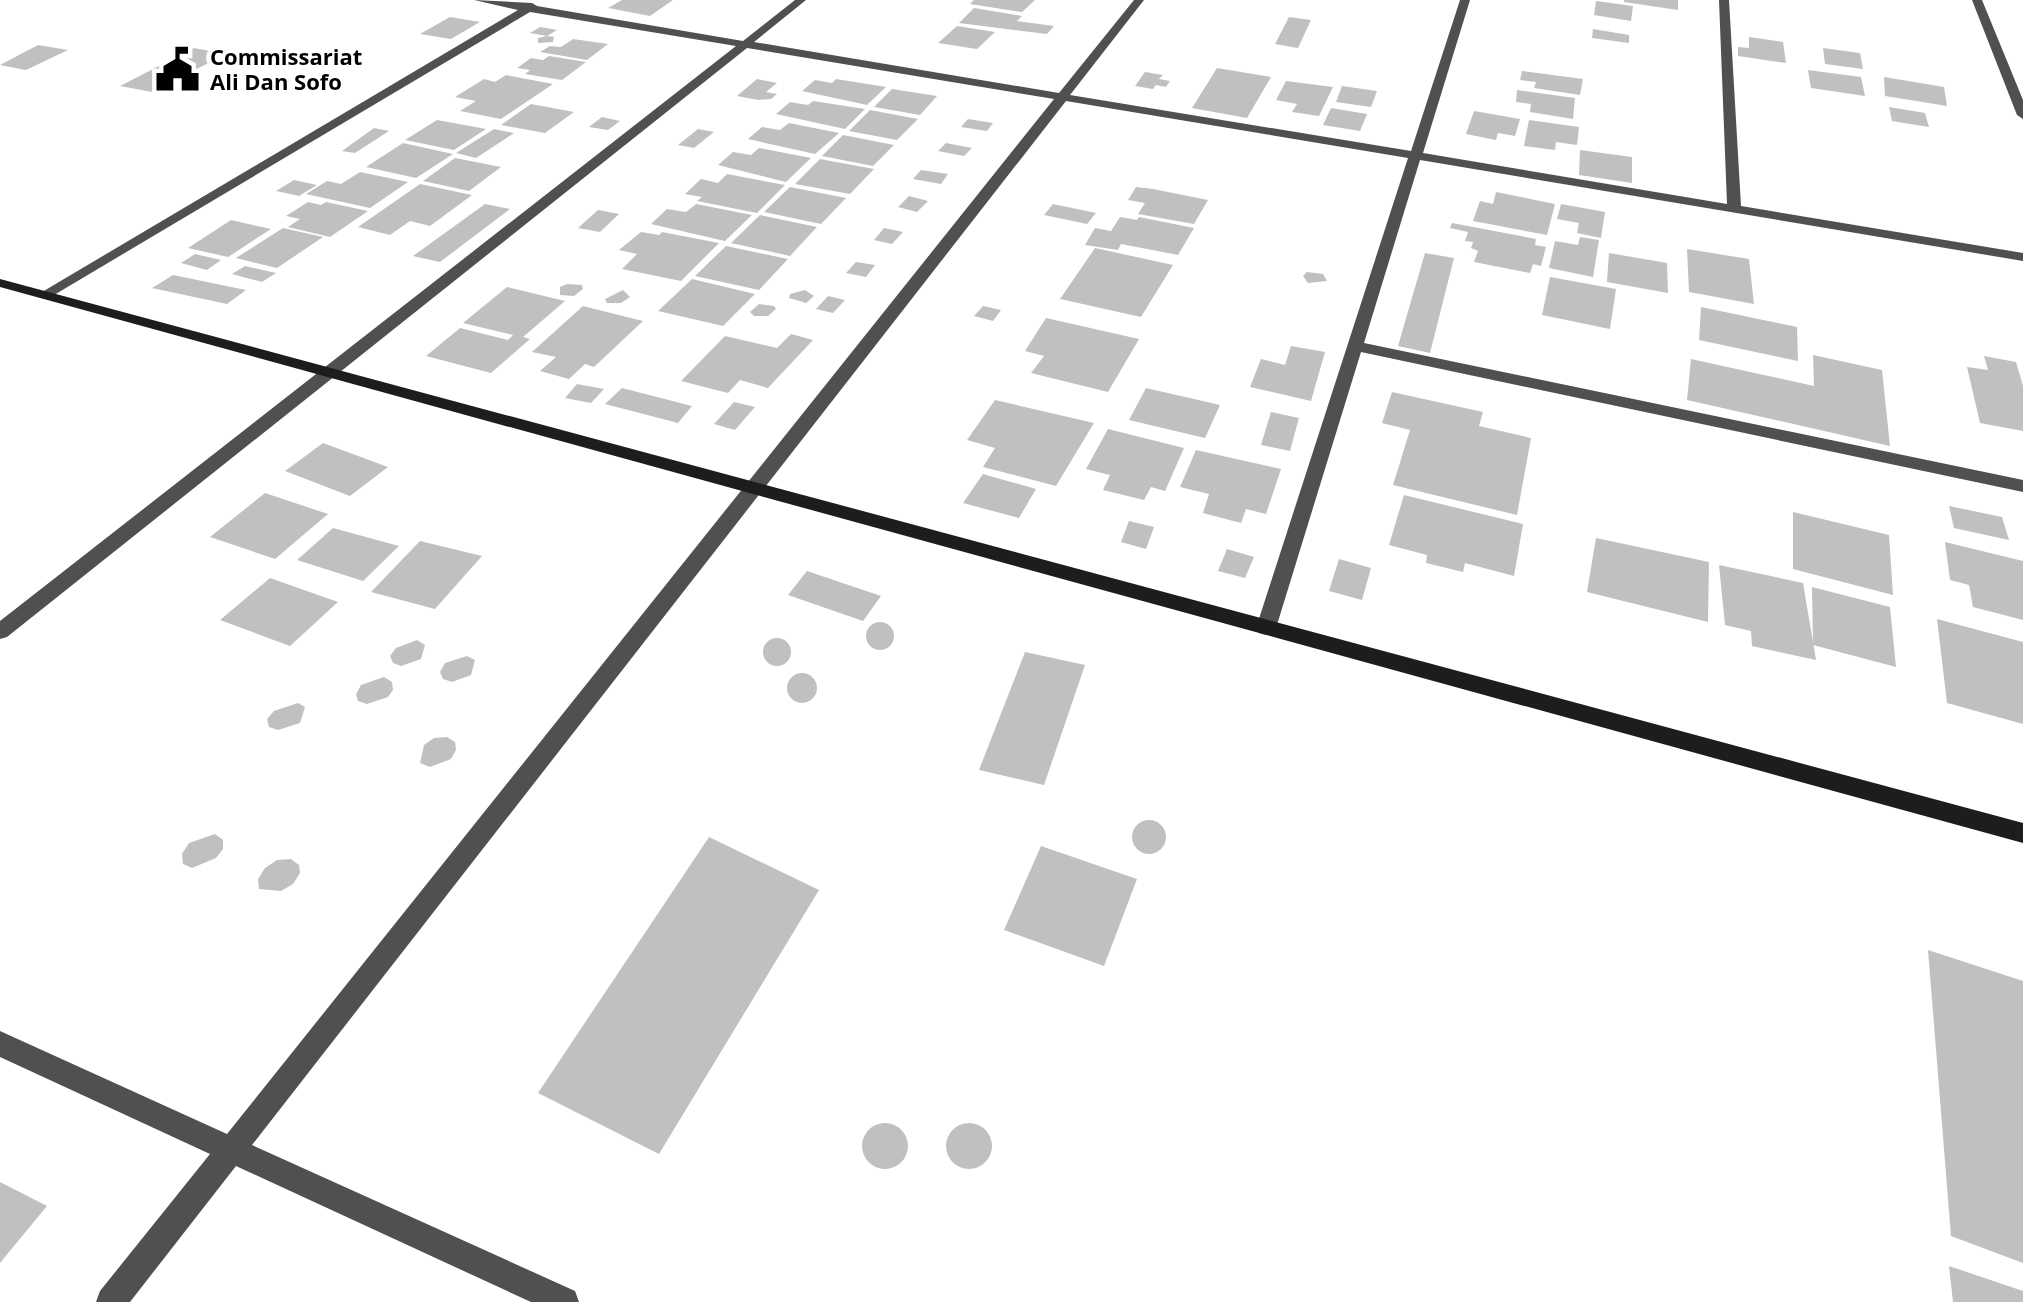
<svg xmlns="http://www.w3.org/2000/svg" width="2023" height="1302" viewBox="0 0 2023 1302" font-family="'Open Sans',sans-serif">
  <rect width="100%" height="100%" fill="#fff"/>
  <path fill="#c0c0c0" d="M622,0h51l-23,16 -42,-8z
    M974,0h61l-13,12 -52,-8z
    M1624,0h54v10l-54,-8z
    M1596,1l37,5 -2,15 -37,-6z
    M974,8l48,8 -5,5 37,5 -7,8 -88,-11z
    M450,17l30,5 -29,17 -31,-5z
    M1289,17l22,3 -13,28 -23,-4z
    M957,26l38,6 -18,17 -39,-6z
    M540,27l17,3 -10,6 7,1 -1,5 -15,1v-5l9,-2 -17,-3z
    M1593,29l36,6v8l-37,-5z
    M1749,37l34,5 3,21 -48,-7v-9l11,1z
    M573,39l35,5 -21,16 -47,-8 10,-6 11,1z
    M38,45l30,5 -42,20 -26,-5z
    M194,48l32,6 -74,38 -32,-6z
    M1823,48l37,5 3,16 -38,-5z
    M549,56l37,6 -24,18 -37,-6 5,-4 -13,-2 14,-10 12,2z
    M1217,68l54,9 -24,41 -55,-10z
    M1808,70l53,7 4,19 -54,-8z
    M1522,71l61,8 -3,16 -46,-7 2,-6 -16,-2z
    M1145,72l18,3 -4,4 11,2 -4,6 -10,-2 -3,4 -18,-3z
    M506,75l47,9 -52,35 -41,-8 16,-10 -21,-4 29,-18 11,3z
    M1884,77l60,10 3,19 -62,-10z
    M757,79l20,4 -11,9 11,2 -6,5 -13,1 -21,-4z
    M836,79l50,8 -19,18 -65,-14 13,-11 17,3z
    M1286,81l47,6 -14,29 -27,-4 5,-8 -21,-4z
    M1342,86l35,5 -6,16 -35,-5z
    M892,89l45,7 -17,19 -46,-8z
    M1517,90l58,8 -2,21 -43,-7 1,-8 -15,-2z
    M813,101l52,8 -20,20 -69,-15 14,-12 18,3z
    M531,104l43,8 -29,21 -44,-8z
    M1889,107l36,6 4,14 -37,-6z
    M1331,108l36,6 -7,17 -37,-6z
    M870,110l48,9 -21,21 -48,-9z
    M1474,111l46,8 -5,17 -17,-3 -2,7 -30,-6z
    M602,117l18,4 -12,9 -19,-3z
    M968,119l25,4 -6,8 -26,-4z
    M437,120l49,9 -32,21 -49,-10z
    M1529,120l50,7 -2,18 -21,-3 -1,8 -31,-4z
    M789,123l50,10 -24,21 -67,-15 14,-12 18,3z
    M374,128l15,3 -34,22 -13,-2z
    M494,129l20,4 -38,25 -20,-5z
    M698,129l16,3 -20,16 -16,-3z
    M843,135l51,10 -21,21 -51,-10z
    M403,143l50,11 -37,24 -50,-11z
    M946,143l26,5 -8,8 -26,-5z
    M759,148l52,10 -25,24 -68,-17 15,-13 18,3z
    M1580,150l52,7v26l-53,-8z
    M455,158l46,9 -32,24 -46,-10z
    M820,159l54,10 -24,25 -55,-10z
    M921,170l27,4 -7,10 -28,-5z
    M360,172l48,10 -38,26 -64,-14 21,-13 14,3z
    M727,174l58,11 -28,28 -60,-12 5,-4 -17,-3 16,-15 17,4z
    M294,180l23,5 -18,11 -23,-5z
    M420,184l52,11 -42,31 -20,-5 -20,14 -32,-8z
    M790,187l56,11 -25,26 -57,-12z
    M1136,187l17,2 55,11 -14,24 -56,-10 7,-11 -17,-3z
    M1496,192l59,12 -8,31 -74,-14 7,-20 13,3z
    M909,196l19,5 -11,11 -19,-5z
    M308,202l13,3 5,-3 42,9 -38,26 -42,-10 12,-8 -14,-3z
    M485,204l25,5 -70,53 -27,-6z
    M696,204l56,11 -27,26 -74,-17 16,-15 19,3z
    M1053,204l43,9 -9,11 -43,-9z
    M1561,204l44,8 -4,26 -24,-5 2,-10 -22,-4z
    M598,210l21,4 -19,18 -22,-4z
    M760,215l57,12 -27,29 -59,-13z
    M1120,217l17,3 2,-3 55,11 -16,27 -57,-11 -3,6 -33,-5 10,-17 16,3z
    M231,220l40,9 -43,28 -40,-9z
    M1452,223l84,16 -1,6 11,2 -5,19 -8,-2 -3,9 -56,-11 4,-11 -7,-3 2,-6 -8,-1 3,-9 -18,-4z
    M283,228l40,9 -46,31 -41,-10z
    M884,228l19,4 -11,12 -18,-4z
    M641,232l18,3 3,-3 57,11 -38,38 -59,-12 15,-15 -18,-4z
    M1580,237l19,3 -6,37 -44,-9 6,-27 23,4z
    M726,246l62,13 -29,31 -64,-14z
    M1095,248l78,17 -32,52 -81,-18z
    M1687,249l62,10 5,45 -65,-12z
    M1425,253l29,5 -24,95 -32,-7z
    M1609,253l58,10 1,30 -61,-11z
    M195,254l26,6 -14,10 -26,-7z
    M856,262l19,3 -9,12 -20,-4z
    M245,266l31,7 -14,9 -30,-8z
    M1307,272l16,2 4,7 -19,2 -5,-7z
    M173,275l73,15 -19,14 -75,-16z
    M1550,277l66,12 -6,40 -68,-14z
    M692,279l63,15 -32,32 -65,-15z
    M567,284l15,1 1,4 -9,7 -14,-1v-8z
    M507,287l58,14 -42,36 7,2 -39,34 -65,-17 34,-28 48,12 5,-5 -50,-12z
    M623,290l7,7 -9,6h-14l-2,-4z
    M805,290l9,6 -8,7 -17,-5 1,-4z
    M828,296l17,4 -12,13 -17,-4z
    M759,304l15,2 2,3 -8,7h-14l-4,-4z
    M583,306l60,15 -49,46 -9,-3 -16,15 -29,-8 16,-14 -24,-5z
    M983,306l18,4 -8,11 -19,-5z
    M1701,307l96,20 1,34 -99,-21z
    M1046,318l93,21 -31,53 -77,-19 13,-17 -19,-5z
    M791,334l22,6 -45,48 -28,-8 -12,13 -47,-12 44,-45 52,12z
    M1291,346l34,6 -14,49 -61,-14 11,-28 24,6z
    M1813,355l69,15 8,76 -203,-46 4,-41 123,27z
    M1984,356l32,6 7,24v45l-43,-8 -13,-56 21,3z
    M577,384l27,5 -13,14 -26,-5z
    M622,388l70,18 -14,17 -73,-19z
    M1146,388l74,17 -15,33 -76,-18z
    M1392,392l91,20 -4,14 52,12 -14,77 -124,-30 17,-55 -28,-7z
    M995,400l99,23 -38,63 -73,-19 12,-19 -28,-8z
    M734,402l21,5 -20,23 -21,-6z
    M1271,412l28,6 -9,33 -29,-6z
    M1108,429l76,19 -19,43 -14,-4 -7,13 -41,-10 7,-15 -24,-6z
    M323,443l65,24 -38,29 -65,-25z
    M1196,450l85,19 -15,45 -20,-5 -5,14 -38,-10 6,-19 -29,-7z
    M983,474l53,15 -17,29 -56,-15z
    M265,493l63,21 -53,45 -65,-22z
    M1404,495l119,29 -9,52 -49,-13 -2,9 -37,-9 1,-8 -38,-10z
    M1949,506l53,11 7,23 -55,-12z
    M1793,512l96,23 4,60 -100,-26z
    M1129,521l25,6 -8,22 -25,-7z
    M333,528l66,18 -36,35 -66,-21z
    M1596,538l113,24 -1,60 -121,-30z
    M420,541l62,15 -47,53 -64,-17z
    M1945,542l78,19v59l-50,-13 -4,-22 -19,-5z
    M1227,549l27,8 -9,21 -27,-7z
    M1339,559l32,9 -9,32 -33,-9z
    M1719,565l84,18 13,77 -64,-14 -1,-15 -26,-6z
    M807,571l74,25 -18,25 -75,-26z
    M270,578l68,24 -48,44 -70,-26z
    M1812,587l78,20 6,60 -83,-22z
    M1937,619l86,23v82l-76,-21z
    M866 636a14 14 0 1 1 28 0a14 14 0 1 1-28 0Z
    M763 652a14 14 0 1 1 28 0a14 14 0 1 1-28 0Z
    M417,640l8,5 -4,14 -20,7 -8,-3 -3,-7 6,-8z
    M1025,652l60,13 -41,120 -65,-15z
    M467,656l8,4 -4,15 -19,7 -9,-3 -3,-7 5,-9z
    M787 688a15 15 0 1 1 30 0a15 15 0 1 1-30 0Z
    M384,677l8,5 1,8 -5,7 -21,7 -9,-3 -2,-7 5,-9z
    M298,703l7,4 -5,16 -22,7 -9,-3 -2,-8 7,-8z
    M447,737l8,5 1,8 -5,9 -21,8 -10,-4 4,-18 10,-7z
    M1132 837a17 17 0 1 1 34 0a17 17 0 1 1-34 0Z
    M215,834l8,6v9l-7,9 -24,10 -9,-4 -1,-10 7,-11z
    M709,837l110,53 -160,264 -121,-61z
    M1041,846l96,33 -33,87 -100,-36z
    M291,859l8,6 1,8 -7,11 -12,7 -22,-2 -1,-10 7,-11 12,-8z
    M1928,950l95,31v282l-72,-27z
    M862 1146a23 23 0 1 1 46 0a23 23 0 1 1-46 0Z
    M946 1146a23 23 0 1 1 46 0a23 23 0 1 1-46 0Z
    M0,1182l47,24 -47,57z
    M1949,1266l74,25v11h-70z"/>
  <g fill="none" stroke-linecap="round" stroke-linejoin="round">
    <path fill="#505050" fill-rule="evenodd" d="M474,0l58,3 5,3 206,35 52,-41h11l-52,42 305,51 75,-93h10l-74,95 341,56 49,-151h10l-47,153 304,51 -8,-204h10l12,206 282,47v8l-603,-101 -56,183 659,137v12l-662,-140 -85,276 -10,7 -7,-2 -3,-5 152,-470 -342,-57 -814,1044 323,146 4,11h-48l-295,-136 -106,136h-34l4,-11 110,-137 -210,-97v-26l227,103 827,-1035 -307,-51 -740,589 -7,2v-18l736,-575 -206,-34 -481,286 -5,1 -7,-4 481,-285z
      M1972,0h10l41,100v19l-6,-4z"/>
    <path fill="#1d1d1d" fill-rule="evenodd" d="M0,279l2023,544v20l-2023,-556z"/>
  </g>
  <defs>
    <symbol id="civic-bare" viewBox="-9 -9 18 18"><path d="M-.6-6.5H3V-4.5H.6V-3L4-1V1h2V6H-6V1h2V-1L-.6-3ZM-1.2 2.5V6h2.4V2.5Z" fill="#000" stroke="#fff" stroke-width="2.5" paint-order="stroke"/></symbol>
  </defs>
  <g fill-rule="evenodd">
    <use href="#civic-bare" x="146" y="38" width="63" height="63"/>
  </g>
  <g text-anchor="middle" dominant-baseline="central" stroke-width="10" stroke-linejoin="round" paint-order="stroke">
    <g font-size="22" font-weight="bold" fill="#000" stroke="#fff" text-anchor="start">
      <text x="210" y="56">Commissariat<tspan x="210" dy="25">Ali Dan Sofo</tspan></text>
    </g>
  </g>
</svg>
